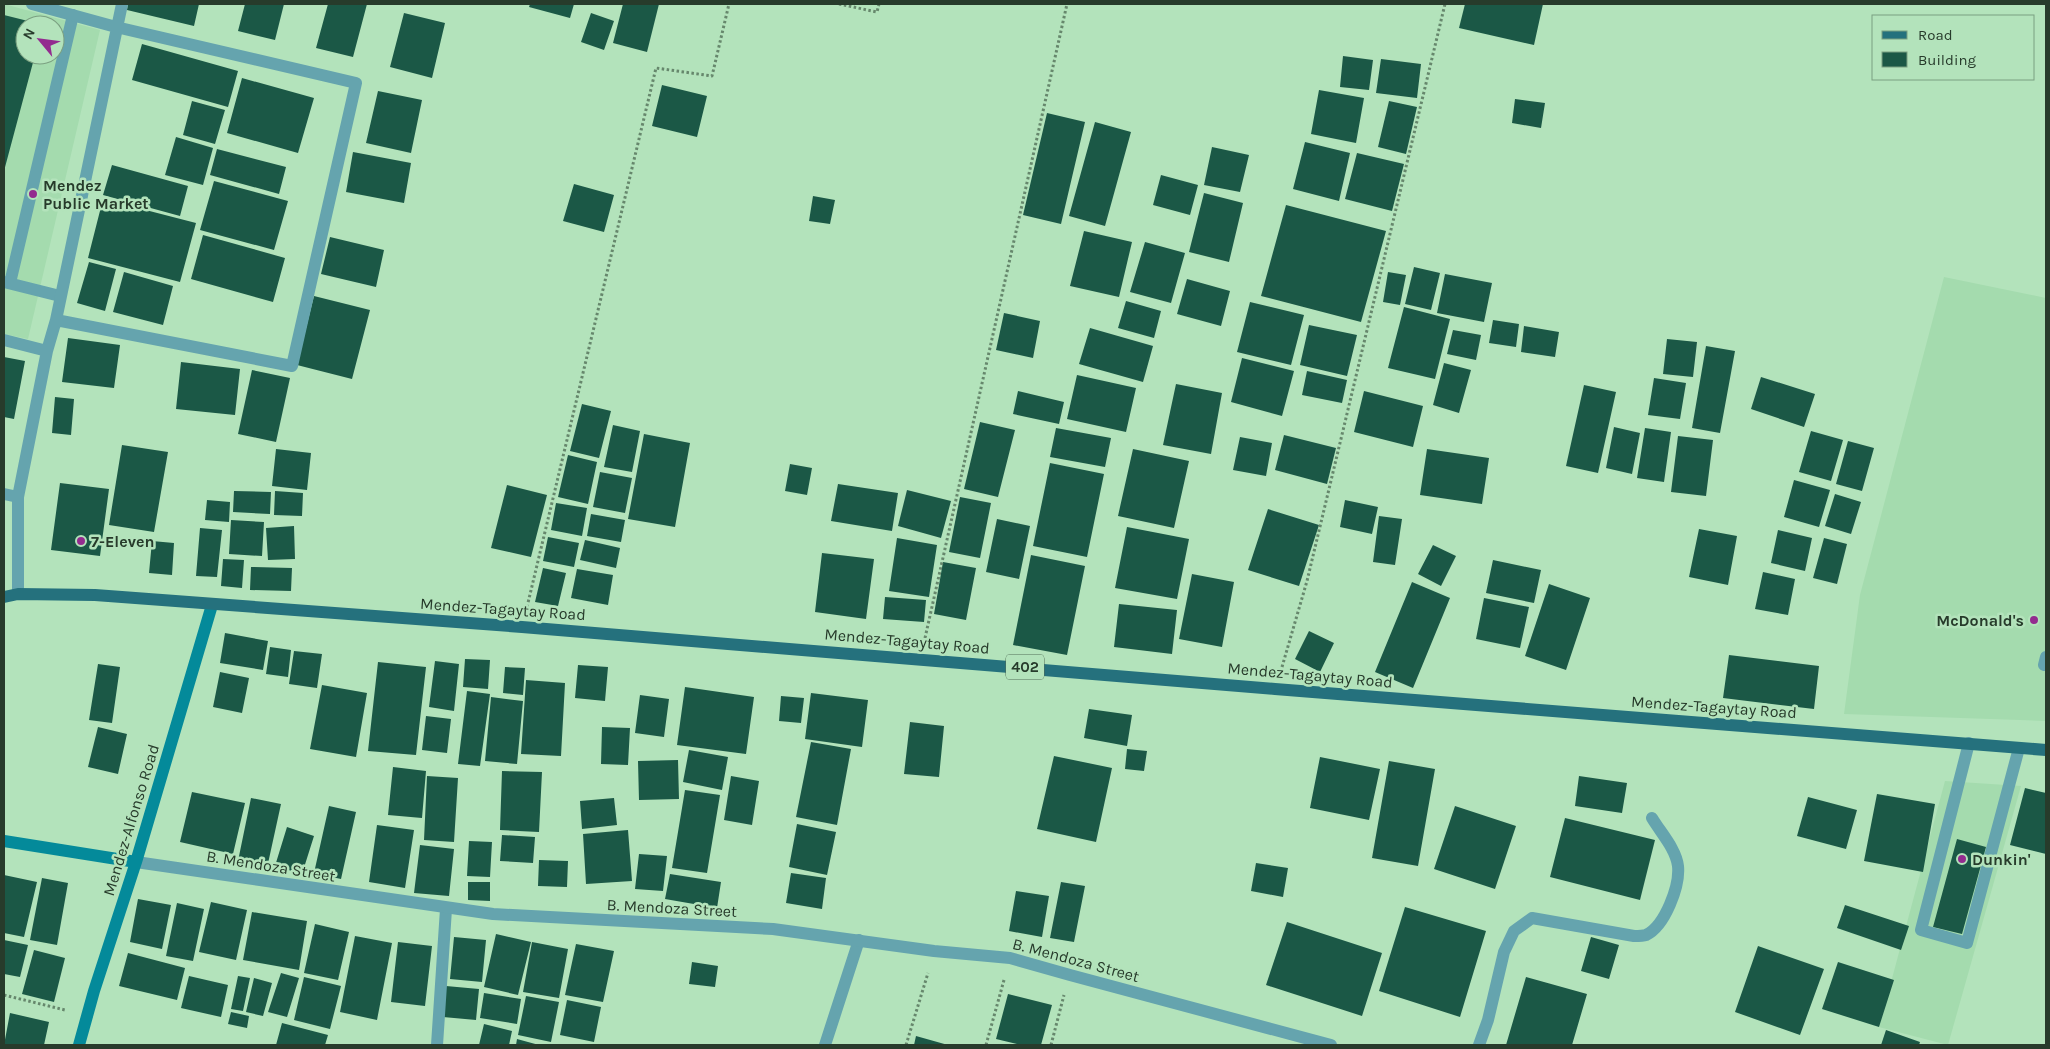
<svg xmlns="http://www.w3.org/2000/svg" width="2050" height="1049" viewBox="0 0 2050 1049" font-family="Karla,sans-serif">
  <rect width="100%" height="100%" fill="#b3e3bb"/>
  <path fill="#a4dbae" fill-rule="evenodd" d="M4,4l96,26 -72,309 -24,-5zM25,25h30v30h-30z
    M1944,277l102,21v423l-202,-7 16,-119z
    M1945,781l76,5 -73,259 -69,-18z"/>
  <path fill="#1b5846" d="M128,4h71l-5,22 -67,-16z
    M245,4h39l-9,36 -37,-9z
    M328,4h39l-14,53 -37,-9z
    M530,4h44l-4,14 -41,-11z
    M623,4h36l-12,48 -34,-9z
    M1465,4h78l-9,41 -75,-17z
    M404,13l41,10 -13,55 -42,-11z
    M591,13l23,8 -10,29 -23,-8z
    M4,15l36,9 -15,1v30h10l-31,116z
    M142,44l96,27 -10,36 -96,-27z
    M1343,56l30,4 -4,30 -29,-3z
    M1381,59l40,5 -4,34 -41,-5z
    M242,78l72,20 -16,55 -71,-20z
    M662,85l45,11 -10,41 -45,-11z
    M1319,90l45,8 -8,45 -45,-9z
    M378,91l44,9 -11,53 -45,-10z
    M1515,99l30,4 -4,25 -29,-5z
    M192,101l33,9 -10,34 -32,-9z
    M1389,101l28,6 -11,47 -28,-7z
    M1047,113l38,9 -24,102 -38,-9z
    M1095,122l36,10 -26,94 -36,-10z
    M176,137l37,11 -10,37 -38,-10z
    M1305,142l45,11 -11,48 -46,-12z
    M1212,147l37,8 -9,37 -36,-7z
    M217,149l69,18 -7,27 -69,-19z
    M353,152l58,11 -7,40 -58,-11z
    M1357,153l47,11 -12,47 -47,-12z
    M112,165l76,21 -8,30 -77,-21z
    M1161,175l37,10 -8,30 -37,-10z
    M214,181l74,20 -14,49 -74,-20z
    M574,184l40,11 -10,37 -41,-11z
    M1204,193l39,10 -14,59 -40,-10z
    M813,196l22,4 -5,24 -21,-3z
    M103,199l93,24 -16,59 -92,-24z
    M1286,205l100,26 -25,91 -100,-26z
    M1084,231l48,11 -13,55 -49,-11z
    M203,235l82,23 -12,44 -82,-23z
    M330,237l54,13 -8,37 -55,-13z
    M1145,242l40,11 -14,50 -41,-11z
    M89,262l27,7 -11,42 -28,-8z
    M1414,267l26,6 -9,37 -26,-6z
    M124,272l49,14 -10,39 -50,-13z
    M1388,272l18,3 -6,30 -17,-3z
    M1445,274l47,9 -8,39 -47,-9z
    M1187,279l43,12 -9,35 -44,-12z
    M314,296l56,14 -18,69 -55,-14z
    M1126,301l35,10 -7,27 -36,-10z
    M1250,302l54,13 -13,50 -54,-13z
    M1404,307l46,12 -15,60 -47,-11z
    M1004,313l36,8 -7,37 -37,-8z
    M1493,320l26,4 -3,23 -27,-4z
    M1309,325l48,10 -10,41 -47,-11z
    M1524,326l35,6 -4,25 -34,-5z
    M1090,328l63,18 -10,36 -64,-18z
    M1453,330l28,5 -5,25 -29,-6z
    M68,338l52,7 -6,43 -52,-6z
    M1667,339l30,3 -4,35 -30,-3z
    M1706,346l29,5 -15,82 -28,-5z
    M4,357l21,4 -11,58 -10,-2z
    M1242,358l52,13 -12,45 -51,-14z
    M181,362l59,7 -5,46 -59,-6z
    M1444,363l27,7 -12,43 -26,-8z
    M252,370l38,8 -14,64 -38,-8z
    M1307,371l40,9 -5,23 -40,-8z
    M1077,375l59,13 -10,44 -59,-13z
    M1761,377l54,17 -11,33 -53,-18z
    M1654,378l32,5 -6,36 -32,-4z
    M1176,384l46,9 -11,61 -48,-9z
    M1584,385l32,7 -18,81 -32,-7z
    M1018,391l46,11 -5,22 -46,-10z
    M1364,391l59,15 -10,41 -59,-15z
    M55,397l19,2 -3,36 -19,-2z
    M582,404l29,7 -12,47 -29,-7z
    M980,422l35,8 -17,67 -34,-8z
    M613,425l27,6 -8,41 -28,-5z
    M1614,427l26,6 -8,41 -26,-6z
    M1056,428l55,10 -6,29 -55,-10z
    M1645,428l26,4 -7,50 -27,-4z
    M1811,431l32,9 -12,41 -32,-9z
    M644,434l46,9 -15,84 -47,-8z
    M1284,435l52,13 -9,36 -52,-14z
    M1678,436l35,4 -7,56 -35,-4z
    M1240,437l32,6 -6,33 -33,-6z
    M1848,441l26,7 -12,43 -26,-7z
    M122,445l46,7 -14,80 -45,-7z
    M276,449l35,4 -4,37 -35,-4z
    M1133,449l56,12 -15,67 -56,-12z
    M1427,449l62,9 -7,46 -62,-9z
    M568,455l29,7 -9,42 -30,-7z
    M1050,463l54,11 -17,83 -54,-11z
    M790,464l22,4 -5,27 -22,-4z
    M600,472l32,6 -7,35 -32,-6z
    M1794,480l36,10 -11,37 -35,-10z
    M60,483l49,6 -9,67 -49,-6z
    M838,484l60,9 -6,38 -61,-10z
    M507,485l40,10 -16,62 -40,-9z
    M907,490l44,11 -10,37 -43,-12z
    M234,491l37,1 -1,22 -37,-2z
    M275,491l28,2 -1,23 -28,-1z
    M1835,494l26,8 -10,32 -26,-8z
    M960,497l31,6 -11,55 -31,-6z
    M207,500l23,2 -1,20 -24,-2z
    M1345,500l33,7 -6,27 -32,-7z
    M556,503l31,5 -5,28 -31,-6z
    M1268,509l51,16 -20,61 -51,-16z
    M591,514l34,6 -4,22 -34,-6z
    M1379,516l23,3 -7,46 -22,-3z
    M997,519l33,7 -11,53 -33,-7z
    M231,520l33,2 -2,34 -33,-2z
    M294,526l1,33 -27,1 -2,-32z
    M1127,527l62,12 -12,60 -62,-11z
    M200,528l22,2 -5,47 -21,-1z
    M1699,529l38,7 -9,49 -39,-8z
    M1778,530l34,8 -7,33 -34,-8z
    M548,537l31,6 -5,24 -31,-6z
    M897,538l40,7 -8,52 -40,-6z
    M1824,538l23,6 -10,40 -24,-6z
    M585,540l35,8 -4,20 -36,-8z
    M152,541l22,2 -2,32 -23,-2z
    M1433,545l23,11 -15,30 -23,-12z
    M822,553l52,6 -8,60 -51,-7z
    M1031,555l54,11 -18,89 -54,-10z
    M223,559l21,1 -2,28 -21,-2z
    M1493,560l48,10 -7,33 -48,-10z
    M943,562l33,6 -10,52 -32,-6z
    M251,567l41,1 -1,23 -41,-1z
    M543,568l23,5 -8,33 -23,-4z
    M577,569l36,6 -5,30 -37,-7z
    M1763,572l32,7 -7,36 -33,-6z
    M1192,574l42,8 -12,65 -43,-8z
    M1412,582l38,16 -37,90 -38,-16z
    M1549,584l41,14 -24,72 -41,-14z
    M885,597l41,3 -2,22 -41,-3z
    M1484,598l45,9 -9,41 -44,-9z
    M1119,604l58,6 -5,44 -58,-7z
    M1309,631l25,12 -14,29 -25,-13z
    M225,633l43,8 -5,29 -43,-7z
    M270,647l21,3 -3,27 -22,-3z
    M294,651l28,3 -5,34 -28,-4z
    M1729,655l90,11 -5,43 -91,-11z
    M465,659l25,1 -2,29 -25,-2z
    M435,661l24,3 -5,47 -25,-4z
    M378,662l48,5 -10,88 -48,-4z
    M98,664l22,3 -8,56 -23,-3z
    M578,665l30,2 -3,34 -30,-3z
    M505,667l20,1 -2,27 -20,-2z
    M220,672l29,6 -7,35 -29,-6z
    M526,680l39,3 -4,73 -40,-2z
    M322,685l45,8 -11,64 -46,-8z
    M685,687l69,10 -8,57 -69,-9z
    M467,691l23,3 -10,72 -22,-2z
    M811,693l57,7 -6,47 -57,-8z
    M640,695l29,4 -5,38 -29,-4z
    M781,696l23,2 -3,25 -22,-2z
    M491,697l32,4 -6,63 -32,-3z
    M1089,709l43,6 -5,31 -43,-8z
    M426,716l25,3 -4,34 -25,-3z
    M910,722l34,4 -5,51 -35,-3z
    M98,727l29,7 -9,40 -30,-7z
    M602,727l28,1 -2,37 -27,-1z
    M811,742l40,7 -14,76 -41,-8z
    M1127,749l20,2 -3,20 -19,-2z
    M689,750l39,7 -6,33 -39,-8z
    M1054,756l58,12 -16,74 -59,-13z
    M1320,757l60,12 -11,51 -59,-12z
    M678,760l1,39 -40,1 -1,-39z
    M1389,761l46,8 -17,97 -46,-8z
    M393,767l33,4 -4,47 -34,-3z
    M502,771l40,1 -3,60 -39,-2z
    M427,776l31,2 -4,64 -30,-2z
    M731,776l28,5 -7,44 -28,-5z
    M1579,776l48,7 -5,30 -47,-7z
    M2025,788l21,5v61l-36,-9z
    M685,790l35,5 -13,78 -35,-5z
    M192,792l53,11 -12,51 -53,-12z
    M1877,794l58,10 -12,68 -59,-11z
    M1808,797l49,13 -11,39 -49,-13z
    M251,798l30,6 -14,64 -29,-7z
    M614,798l3,27 -35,4 -2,-28z
    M329,806l27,6 -15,67 -27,-6z
    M1455,806l61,20 -21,63 -61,-20z
    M1565,818l90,22 -15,60 -90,-23z
    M797,824l39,8 -9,43 -38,-8z
    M377,825l37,5 -9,58 -36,-6z
    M287,827l27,9 -12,38 -27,-8z
    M628,830l4,51 -46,3 -3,-50z
    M502,835l33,2 -2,26 -33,-2z
    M1957,839l29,8 -24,87 -29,-7z
    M469,841l23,1 -2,35 -23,-1z
    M420,845l34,4 -5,47 -35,-3z
    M639,854l28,2 -4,35 -28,-2z
    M539,860l29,1 -1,26 -29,-1z
    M1256,863l32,5 -5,29 -32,-6z
    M791,873l35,5 -4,31 -36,-6z
    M670,874l51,8 -4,26 -52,-9z
    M4,875l33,7 -13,55 -20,-4z
    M42,878l26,5 -11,62 -27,-5z
    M468,882h22v19l-22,-1z
    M1061,882l24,4 -11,56 -24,-4z
    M1016,891l33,5 -7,41 -33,-6z
    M138,899l33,6 -9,44 -32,-7z
    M211,902l36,8 -11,50 -37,-8z
    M177,903l27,6 -11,52 -27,-5z
    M1845,905l64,21 -8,24 -64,-22z
    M1405,907l81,24 -26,86 -81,-26z
    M252,912l55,9 -8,49 -56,-10z
    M1287,922l95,31 -20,63 -96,-31z
    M315,924l34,8 -11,48 -34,-7z
    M496,934l35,8 -13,53 -34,-8z
    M355,936l37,7 -15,77 -37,-8z
    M454,937l32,3 -4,42 -32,-3z
    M1591,937l28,8 -10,34 -28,-8z
    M4,940l24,5 -8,32 -16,-3z
    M398,942l34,4 -7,60 -34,-4z
    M532,942l36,7 -9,49 -36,-6z
    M576,944l38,7 -11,51 -38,-7z
    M1758,946l66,23 -24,66 -65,-23z
    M34,950l31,8 -11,44 -32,-8z
    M128,953l57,15 -8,32 -58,-14z
    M692,962l26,4 -3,21 -26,-3z
    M1838,962l56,18 -15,47 -57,-18z
    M281,973l18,5 -12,39 -19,-5z
    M189,976l39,9 -7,32 -40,-9z
    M238,976l12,2 -7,33 -12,-2z
    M304,977l37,9 -11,43 -36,-9z
    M1526,977l61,17 -15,51h-66z
    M254,978l18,5 -9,33 -17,-4z
    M446,986l33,3 -3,31 -33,-3z
    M484,993l37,6 -4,25 -37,-6z
    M1008,994l44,11 -11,40h-20l-25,-6z
    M526,996l33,6 -8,40 -33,-7z
    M567,1000l34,7 -7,35 -34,-7z
    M231,1012l18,4 -2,12 -19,-4z
    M10,1013l39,9 -5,23h-40z
    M282,1023l46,12 -3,10h-49z
    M484,1024l28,7 -3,14h-30z
    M1886,1030l34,12 -1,3h-38z
    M916,1036l32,9h-34z
    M517,1039l22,6h-23z"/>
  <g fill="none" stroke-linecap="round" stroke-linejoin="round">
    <path stroke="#66876c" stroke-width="3" stroke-dasharray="2.5 2.5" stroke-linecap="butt" d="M839,4l38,8 2,-8
      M527,607l129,-539 56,8 17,-72
      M925,638l142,-634
      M1282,667l25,-86 138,-577
      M4,995l61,15
      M906,1045l22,-72
      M986,1045l18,-65
      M1051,1045l13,-50"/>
    <path stroke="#65a4ae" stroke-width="12" d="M4,282l56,14
      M10,283l63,-268
      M2044,665l2,-8
      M1969,743l-48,187 46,13 52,-195
      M825,1045l34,-105"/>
    <path stroke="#65a4ae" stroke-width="12" d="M32,4l84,23 240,56 -64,283 -236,-46
      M4,340l43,11
      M4,494l14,3
      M18,594v-97l29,-146 9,-31 66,-316
      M437,1045l9,-136
      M1479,1045l9,-25 16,-68 10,-21 18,-13 102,18c4,0 9,0 12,-1 19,-9 34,-49 32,-69 -2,-17 -17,-33 -26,-48"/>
    <path stroke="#65a4ae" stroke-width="12" d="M136,862l357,52 280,15 161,22 76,7 60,17 261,70"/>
    <path stroke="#048a9a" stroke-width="12" d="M4,841l132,21
      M79,1045l15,-54 42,-129 76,-257"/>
    <path stroke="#25717d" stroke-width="12" d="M4,597l14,-3 77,1 427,32 753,62 771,61"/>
  </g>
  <g fill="#932b8f" stroke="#b3e3bb" stroke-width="2">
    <circle cx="33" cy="194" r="5"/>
    <circle cx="81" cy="541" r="5"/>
    <circle cx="2034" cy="620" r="5"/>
    <circle cx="1962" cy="859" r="5"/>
  </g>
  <g text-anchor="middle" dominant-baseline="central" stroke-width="5" stroke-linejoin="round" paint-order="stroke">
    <rect fill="#b3e3bb" stroke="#516d56" stroke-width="1" x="1006" y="654.5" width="38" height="25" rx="4"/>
    <g font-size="15" font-weight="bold" fill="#273b2b">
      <text x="1025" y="667">402</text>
    </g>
    <g font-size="16" font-weight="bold" fill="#273b2b" stroke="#b3e3bb" text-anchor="start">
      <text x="43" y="185">Mendez<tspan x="43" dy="18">Public Market</tspan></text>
      <text x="91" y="541">7-Eleven</text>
      <text x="2024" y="620" text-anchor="end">McDonald's</text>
      <text x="1972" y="859">Dunkin'</text>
    </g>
    <g font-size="16" fill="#273b2b" stroke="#b3e3bb">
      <text transform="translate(503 609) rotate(4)">Mendez-Tagaytay Road</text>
      <text transform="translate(907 641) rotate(5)">Mendez-Tagaytay Road</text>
      <text transform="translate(1310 675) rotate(5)">Mendez-Tagaytay Road</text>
      <text transform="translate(1714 707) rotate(4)">Mendez-Tagaytay Road</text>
      <text transform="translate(131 820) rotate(-73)">Mendez-Alfonso Road</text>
      <text transform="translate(271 866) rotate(9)">B. Mendoza Street</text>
      <text transform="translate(672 908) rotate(3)">B. Mendoza Street</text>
      <text transform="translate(1076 960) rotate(15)">B. Mendoza Street</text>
    </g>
  </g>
  <rect width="2050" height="1049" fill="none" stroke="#273b2b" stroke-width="10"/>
  <rect x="1872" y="15" width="162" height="65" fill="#b3e3bb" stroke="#7ba081"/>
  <rect x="1882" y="31" width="25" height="8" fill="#25717d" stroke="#7ba081"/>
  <text x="1918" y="40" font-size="15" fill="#273b2b">Road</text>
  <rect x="1882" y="52" width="25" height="15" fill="#1b5846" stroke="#7ba081"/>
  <text x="1918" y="65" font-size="15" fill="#273b2b">Building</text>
  <g transform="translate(40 40) rotate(299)"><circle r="24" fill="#b3e3bb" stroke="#7ba081"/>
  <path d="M0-4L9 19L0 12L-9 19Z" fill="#932b8f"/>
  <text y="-8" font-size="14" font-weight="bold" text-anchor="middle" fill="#273b2b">N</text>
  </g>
</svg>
